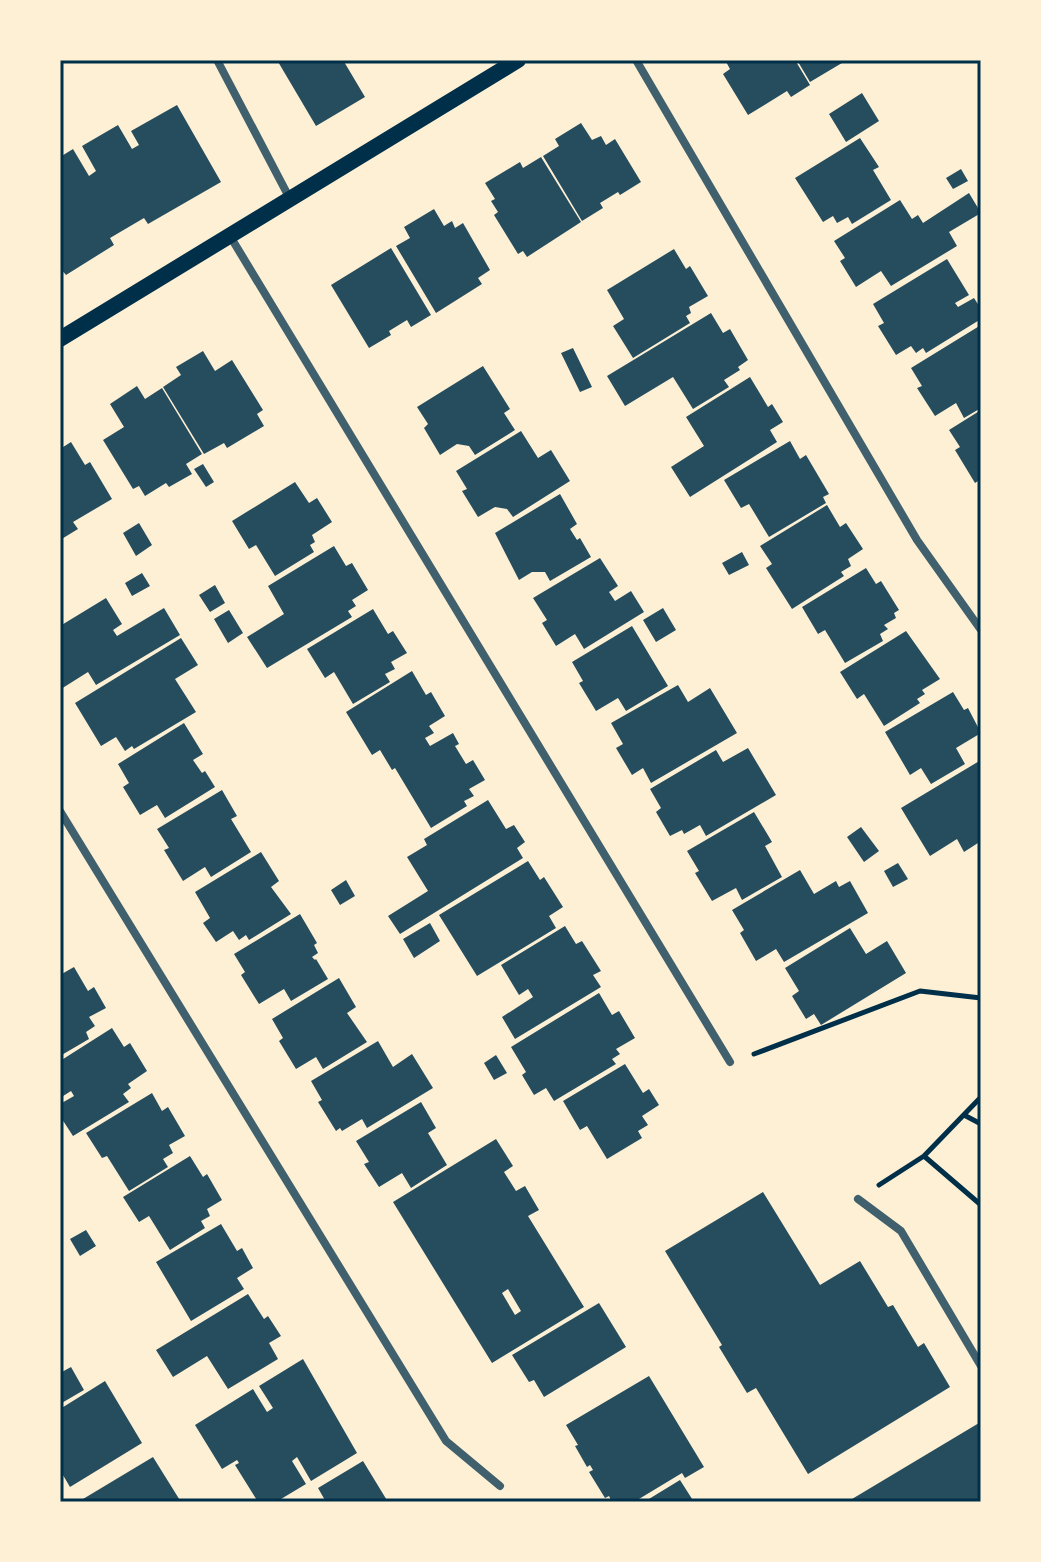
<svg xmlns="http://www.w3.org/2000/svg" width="1041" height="1562" viewBox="0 0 1041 1562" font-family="'PT Serif',serif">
  <rect width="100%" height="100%" fill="#fdf0d5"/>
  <path fill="#264d5e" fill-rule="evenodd" d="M277,60h66l22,37 -49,29z
    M725,60h70l15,25 -19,12 -4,-6 -39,24 -25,-41 7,-5z
    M797,60h50l-37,22z
    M862,93l17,28 -33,21 -17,-28z
    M177,105l44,77 -73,42 -4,-6 -34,20 4,7 -48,30 -6,-7v-111l13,-8 16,27 7,-5 -14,-25 36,-21 14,24 7,-4 -8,-14z
    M581,123l11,17 9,-4 5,9 9,-6 26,43 -21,13 -2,-3 -18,11 3,5 -21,13 -39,-65 16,-10 -4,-7z
    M860,138l19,29 -6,3 18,30 -39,24 -4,-7 -11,6 -4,-7 -10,6 -28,-44z
    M541,157l40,65 -54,35 -4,-6 -5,3 -24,-39 4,-3 -7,-11 4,-2 -10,-16 35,-21 3,6z
    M961,169l7,12 -15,8 -7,-11z
    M969,193l12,20 -32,19 8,14 -66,40 -10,-15 -25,16 -16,-26 5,-3 -11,-17 66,-41 12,19 6,-4 5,8z
    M434,209l10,17 8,-5 3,7 8,-5 27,47 -12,8 4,6 -46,29 -40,-67 14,-8 -6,-11z
    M391,248l40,67 -20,12 -4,-7 -18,11 2,4 -22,13 -38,-63z
    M674,249l12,20 4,-3 18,30 -19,11 2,6 -5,3 4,7 -57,35 -20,-32 11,-7 -17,-29z
    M947,259l22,36 -14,8 3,4 16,-9 7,11v10l-55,34 -3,-5 -7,5 -5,-7 -15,9 -18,-29 6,-3 -11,-19z
    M711,313l12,20 7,-4 18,31 -10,7 2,3 -16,10 5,7 -36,22 -20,-32 -48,29 -18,-30z
    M981,325v83l-17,10 -8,-15 -21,13 -18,-28 5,-2 -11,-18z
    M573,348l19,39 -12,5 -19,-39z
    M203,351l12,20 17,-11 31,50 -6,4 7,12 -37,22 -3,-5 -20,11 -41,-67 18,-12 -5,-8z
    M483,366l27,43 -6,4 11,17 -40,25 -6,-9 -12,-2 -17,11 -16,-27 4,-4 -11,-17z
    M750,377l18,30 4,-3 11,18 -13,8 7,12 -87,55 -19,-30 33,-21 -18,-29z
    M137,386l8,13 17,-11 40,66 -16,10 6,10 -23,13 -3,-4 -21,13 -6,-10 -6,3 -30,-49 21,-13 -14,-23z
    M981,410v69l-6,4 -20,-33 5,-3 -11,-17z
    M521,431l17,27 13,-8 19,31 -57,36 -6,-8 -12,-2 -17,10 -16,-26 5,-2 -11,-18z
    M790,441l10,18 6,-4 23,39 -6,3 3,6 -57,34 -20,-33 -8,4 -17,-28z
    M71,442l14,23 5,-3 22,37 -39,23 5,7 -18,11v-91z
    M203,464l11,18 -8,5 -12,-18z
    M295,482l14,21 8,-5 15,24 -20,13 3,7 -5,3 4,7 -39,24 -19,-31 -7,4 -17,-28z
    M560,494l17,30 -7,5 7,11 3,-2 11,19 -41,24 -5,-9h-13l-13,8 -24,-47z
    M827,505l13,22 6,-4 17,26 -15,10 3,7 -10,6 3,4 -52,33 -26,-41 6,-4 -12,-18z
    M139,523l13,22 -16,11 -13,-23z
    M334,546l12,20 6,-3 16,27 -16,10 4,6 -8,5 4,6 -85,51 -20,-31 37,-23 -16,-28z
    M742,552l7,13 -20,10 -7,-12z
    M600,558l18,28 -9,6 6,9 16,-10 13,21 -60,37 -9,-15 -19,12 -14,-23 5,-3 -14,-22z
    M866,568l10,16 5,-3 18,29 -5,3 2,5 -12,7 4,4 -8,5 3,7 -38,22 -20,-33 -7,4 -16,-27z
    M142,573l8,13 -18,10 -7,-13z
    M215,585l10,18 -15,9 -11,-17z
    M106,598l16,26 -9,6 4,6 47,-28 16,27 -84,50 -8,-13 -27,17 -1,-63z
    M663,608l13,22 -20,12 -13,-22z
    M373,609l15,25 5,-3 14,22 -16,9 4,7 -10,5 5,8 -37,22 -19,-32 -9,6 -18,-29z
    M229,610l14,23 -15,10 -14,-24z
    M632,626l36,60 -42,25 -8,-13 -22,13 -17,-28 4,-2 -11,-19z
    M906,631l34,48 -18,11 3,4 -8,5 3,4 -36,23 -20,-32 -7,5 -17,-27z
    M181,638l17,27 -23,14 21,33 -62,37 -2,-3 -7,5 -9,-14 -15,9 -26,-43z
    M412,671l14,24 5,-3 14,24 -16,10 5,7 -9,5 5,8 23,-13 6,11 -4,2 11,18 7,-4 12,20 -16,9 5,7 -10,5 3,5 -36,22 -36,-60 -3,2 -12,-20 -8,5 -26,-43z
    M678,685l10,17 22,-14 27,45 -86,50 -8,-15 -11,7 -16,-27 7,-4 -12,-21z
    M953,692l11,18 4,-2 13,25 -25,15 9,16 -34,20 -10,-16 -11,7 -25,-43z
    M184,723l19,31 -10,6 9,13 3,-2 10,16 -50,31 -8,-13 -17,10 -17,-28 6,-4 -11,-19z
    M748,748l28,47 -70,41 -6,-11 -16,9 -2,-4 -12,6 -14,-24 5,-4 -11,-19 66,-39 7,12z
    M981,760v81l-17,11 -7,-13 -27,17 -29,-48z
    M222,790l15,26 -6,3 20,33 -40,25 -6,-10 -22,14 -19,-31 5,-2 -12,-19z
    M488,800l18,29 8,-4 11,17 -8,6 6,10 -123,76 -12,-18 40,-25 -21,-34 20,-12 -3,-6z
    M754,812l18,30 -7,4 17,31 -40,23 -6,-12 -24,13 -17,-28 4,-2 -12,-20z
    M861,827l18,24 -15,11 -17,-25z
    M261,852l18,29 -8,6 20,27 -42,26 -3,-5 -7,5 -6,-9 -17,11 -13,-19 7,-5 -15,-26z
    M528,861l12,19 4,-3 19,30 -14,9 7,12 -79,48 -38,-61z
    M898,863l10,16 -15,8 -9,-16z
    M800,870l14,24 22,-13 3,6 11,-6 18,32 -84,49 -8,-13 -20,12 -16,-28 4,-3 -12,-20z
    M346,880l9,16 -15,9 -9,-15z
    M300,914l17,29 -3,2 4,8 -6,4 3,3 1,-1 12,20 -37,22 -7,-12 -25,15 -18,-29 4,-3 -11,-18z
    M430,923l10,18 -26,17 -11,-19z
    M565,926l11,18 6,-3 19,30 -8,4 8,12 -86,52 -13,-22 31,-20 -5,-8 -9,6 -18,-30z
    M850,928l16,26 21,-13 19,32 -85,52 -7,-11 -8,5 -14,-23 7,-5 -14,-23z
    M74,967l14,24 6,-4 12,21 -17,9 6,9 -9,6 3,7 -29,17v-81z
    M339,978l17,29 -9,6 20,29 -44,27 -7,-12 -20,12 -17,-28 4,-3 -11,-19z
    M599,993l13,22 7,-4 16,27 -19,11 4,5 -8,5 4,5 -62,37 -8,-13 -12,7 -12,-20 4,-3 -15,-25z
    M112,1028l12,19 6,-4 17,28 -19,13 3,4 -8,6 6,8 -56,34 -13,-20v-12l14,-8 -3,-5 -11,7v-37z
    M378,1041l15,26 19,-13 21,34 -66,40 -5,-9 -20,12 -2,-3 -4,3 -18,-29 4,-2 -11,-19z
    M496,1055l11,18 -13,7 -10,-17z
    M625,1064l18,29 6,-4 10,16 -17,11 6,9 -10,6 4,7 -35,21 -20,-33 -7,4 -17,-29z
    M152,1093l10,18 6,-4 17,29 -16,9 4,8 -10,6 5,8 -39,24 -22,-35 -5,2 -16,-25z
    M421,1102l15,26 -8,5 19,32 -36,23 -9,-15 -23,14 -15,-23 5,-2 -13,-21z
    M496,1139l17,27 -9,6 12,19 9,-5 14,24 -11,6 56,91 -92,56 -99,-161zM508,1289l13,22 -6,4 -13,-22z
    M190,1156l13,21 4,-3 15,26 -15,9 3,7 -9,5 4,7 -35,22 -21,-34 -10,6 -16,-25z
    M763,1192l57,93 40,-24 28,46 5,-2 25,42 6,-4 26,44 -142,87 -52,-86 -9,5 -28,-46 3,-2 -57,-94z
    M221,1224l16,27 5,-3 11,20 -16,10 7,11 -53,32 -35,-59z
    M86,1230l10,16 -16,10 -10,-17z
    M248,1294l16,25 4,-3 13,20 -12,7 9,16 -50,30 -21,-33 -34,21 -17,-27z
    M599,1303l27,44 -82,50 -10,-17 -5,2 -17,-27z
    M303,1359l54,94 -46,28 -14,-24 -5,4 14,23 -30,18h-18l-23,-37 4,-2 -2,-3 -15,9 -27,-44 58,-36 14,23 6,-4 -14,-22z
    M71,1367l13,23 -24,14v-31z
    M649,1376l55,91 -19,11 -3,-5 -48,29h-22l-3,-6 -4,2 -16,-26 4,-2 -3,-5 -3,2 -12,-21 3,-1 -12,-20z
    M105,1381l37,62 -72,44 -10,-17v-61z
    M979,1423l2,4v75h-134z
    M153,1457l28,45h-103z
    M363,1461l25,41h-62l-8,-14z
    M680,1480l14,22h-50z"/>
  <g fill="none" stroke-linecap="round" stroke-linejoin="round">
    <path stroke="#003049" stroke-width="5" d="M754,1054l166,-63 61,7
      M964,1115l17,9
      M924,1156l57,-59
      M879,1185l45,-29 57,49"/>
    <path stroke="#3f606c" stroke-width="8" d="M217,60l73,139
      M636,60l281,480 64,90
      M230,236l500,826
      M60,811l386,630 54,45
      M858,1199l43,32 80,135"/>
    <path stroke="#003049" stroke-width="16" d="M60,339l458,-279"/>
  </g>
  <rect width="1041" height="1562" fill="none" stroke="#fdf0d5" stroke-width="124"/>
  <rect x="62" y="62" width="917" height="1438" fill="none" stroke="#003049" stroke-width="3"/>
</svg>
